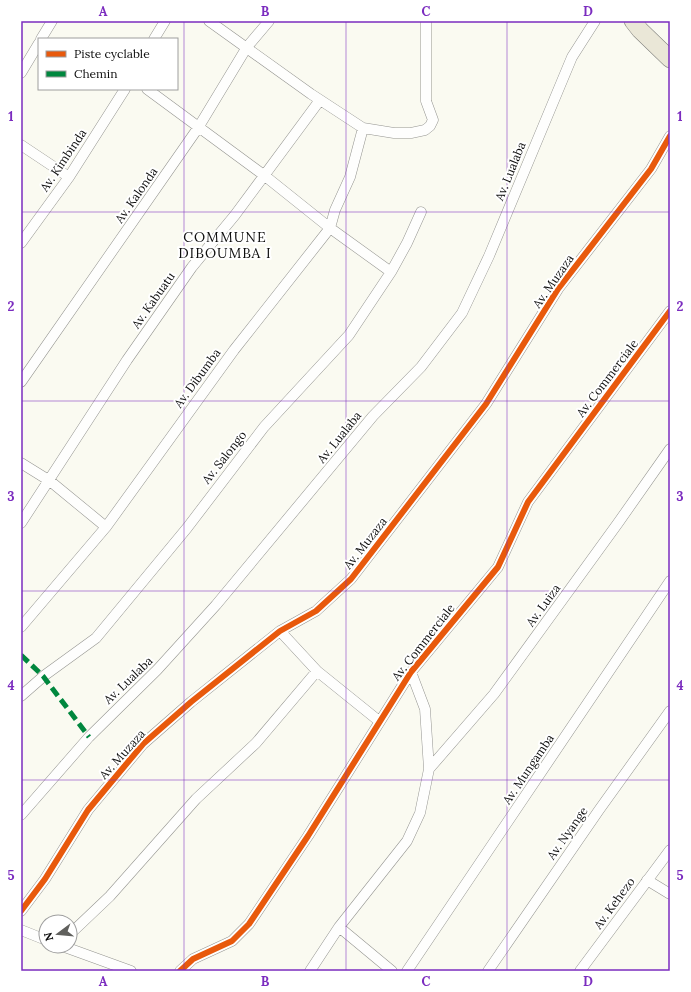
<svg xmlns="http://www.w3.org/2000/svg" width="691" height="992" viewBox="0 0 691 992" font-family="Lora,serif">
  <rect width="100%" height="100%" fill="#fafaf1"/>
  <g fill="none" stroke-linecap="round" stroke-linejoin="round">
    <defs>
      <path id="minor" d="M209,21l102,73 52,34 31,5h17l14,-3 5,-4 3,-6 -7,-19v-80
        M41,39l11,-18
        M154,39l11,-18
        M21,73l18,-30
        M147,89l118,87 65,52 61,44
        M21,145l48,32
        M21,243l48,-66 56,-88
        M21,382l177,-254 49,-81 22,-26
        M21,463l29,18 56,46
        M21,523l106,-163 65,-93 43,-52 85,-115
        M21,627l85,-100 128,-177 96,-122 5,-18 15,-33 13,-49
        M280,631l37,40 62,50
        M21,696l24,-21 51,-37 91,-110 77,-101 85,-92 42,-63 16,-29 14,-31
        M429,769l65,-75 124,-171 52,-74
        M21,815l68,-78 68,-67 59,-65 157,-189 48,-49 41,-54 27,-57 83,-199 23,-36
        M647,880l23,14
        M21,911l24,-32 43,-69 55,-66 48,-42 89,-71 36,-20 35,-32 135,-175 72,-115 93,-120 19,-33
        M339,927l53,44
        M21,930l25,10
        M70,934l40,-38 86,-97 60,-56 61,-72
        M62,946l69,25
        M180,971l13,-12 39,-18 17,-17 59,-88 103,-164 87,-105 30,-65 142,-191
        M310,971l29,-44 68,-86 13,-28 9,-44 -4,-60 -14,-37
        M407,971l263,-390
        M488,971l111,-161 71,-99
        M580,971l90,-121"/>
      <path id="trunk" d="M633,21l7,9 30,29"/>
    </defs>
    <use href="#minor" stroke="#949490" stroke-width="11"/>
    <use href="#trunk" stroke="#81817d" stroke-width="18"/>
    <use href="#minor" stroke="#fefefd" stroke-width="10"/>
    <use href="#trunk" stroke="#eae7d7" stroke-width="17"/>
    <path stroke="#00873e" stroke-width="5" stroke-dasharray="10 5" stroke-linecap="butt" d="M21,655l22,21 46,61"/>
    <defs>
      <path id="cycleway" d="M21,911l24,-32 43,-69 55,-66 48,-42 89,-71 36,-20 35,-32 135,-175 72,-115 93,-120 19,-33
        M180,971l13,-12 39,-18 17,-17 59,-88 103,-164 87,-105 30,-65 142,-191"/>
    </defs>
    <use href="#cycleway" stroke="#fff" stroke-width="8"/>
    <use href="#cycleway" stroke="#e8590c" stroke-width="6"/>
  </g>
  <path fill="none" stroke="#7b2cbf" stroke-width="1" stroke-opacity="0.55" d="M184,21v950M346,21v950M507,21v950M21,212h649M21,401h649M21,591h649M21,780h649"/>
  <g text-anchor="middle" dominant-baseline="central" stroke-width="4" stroke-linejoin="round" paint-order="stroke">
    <g font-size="12" fill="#0d0d0d" stroke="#fff">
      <text transform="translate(63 160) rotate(-56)">Av. Kimbinda</text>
      <text transform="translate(510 171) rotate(-68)">Av. Lualaba</text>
      <text transform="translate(136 195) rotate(-55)">Av. Kalonda</text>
      <text transform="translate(553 281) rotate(-55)">Av. Muzaza</text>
      <text transform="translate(153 300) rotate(-55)">Av. Kabuatu</text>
      <text transform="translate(197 378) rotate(-54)">Av. Dibumba</text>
      <text transform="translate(607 378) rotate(-53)">Av. Commerciale</text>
      <text transform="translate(339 437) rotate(-51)">Av. Lualaba</text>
      <text transform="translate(224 457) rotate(-52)">Av. Salongo</text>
      <text transform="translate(365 543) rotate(-52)">Av. Muzaza</text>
      <text transform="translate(543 605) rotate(-54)">Av. Luiza</text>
      <text transform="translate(423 642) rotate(-52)">Av. Commerciale</text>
      <text transform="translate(128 680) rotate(-44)">Av. Lualaba</text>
      <text transform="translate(122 754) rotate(-48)">Av. Muzaza</text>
      <text transform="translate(528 769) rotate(-56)">Av. Mungamba</text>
      <text transform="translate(567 833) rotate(-55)">Av. Nyange</text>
      <text transform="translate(614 903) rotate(-54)">Av. Kehezo</text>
    </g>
    <g font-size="14" letter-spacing="1" fill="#0d0d0d" stroke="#fff">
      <text x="225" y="237">COMMUNE<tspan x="225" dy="16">DIBOUMBA I</tspan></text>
    </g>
  </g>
  <rect width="691" height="992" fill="none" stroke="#ffffff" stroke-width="44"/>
  <rect x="38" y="38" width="140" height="52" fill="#ffffff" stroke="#9e9e9e"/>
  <rect x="46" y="51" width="20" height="6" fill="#e8590c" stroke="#9e9e9e"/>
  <text x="74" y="58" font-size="12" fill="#0d0d0d">Piste cyclable</text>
  <rect x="46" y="71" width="20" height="6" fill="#00873e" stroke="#9e9e9e"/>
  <text x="74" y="78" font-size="12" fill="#0d0d0d">Chemin</text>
  <g transform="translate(58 934) rotate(254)"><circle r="19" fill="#ffffff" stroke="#9e9e9e"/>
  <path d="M0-3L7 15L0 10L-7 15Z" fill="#60605d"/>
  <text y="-6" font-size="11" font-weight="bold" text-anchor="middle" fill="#0d0d0d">N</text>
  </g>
  <rect x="22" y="22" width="647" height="948" fill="none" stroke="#7b2cbf" stroke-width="1.5"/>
  <g font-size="13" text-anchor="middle" font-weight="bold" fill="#7b2cbf">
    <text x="103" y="16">A</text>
    <text x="265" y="16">B</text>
    <text x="426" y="16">C</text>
    <text x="588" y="16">D</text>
    <text x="11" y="121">1</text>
    <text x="680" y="121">1</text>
    <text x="11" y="311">2</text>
    <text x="680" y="311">2</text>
    <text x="11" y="501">3</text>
    <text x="680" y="501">3</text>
    <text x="11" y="690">4</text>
    <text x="680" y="690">4</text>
    <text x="11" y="880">5</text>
    <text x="680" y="880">5</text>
    <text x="103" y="986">A</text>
    <text x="265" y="986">B</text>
    <text x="426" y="986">C</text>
    <text x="588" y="986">D</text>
  </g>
</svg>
